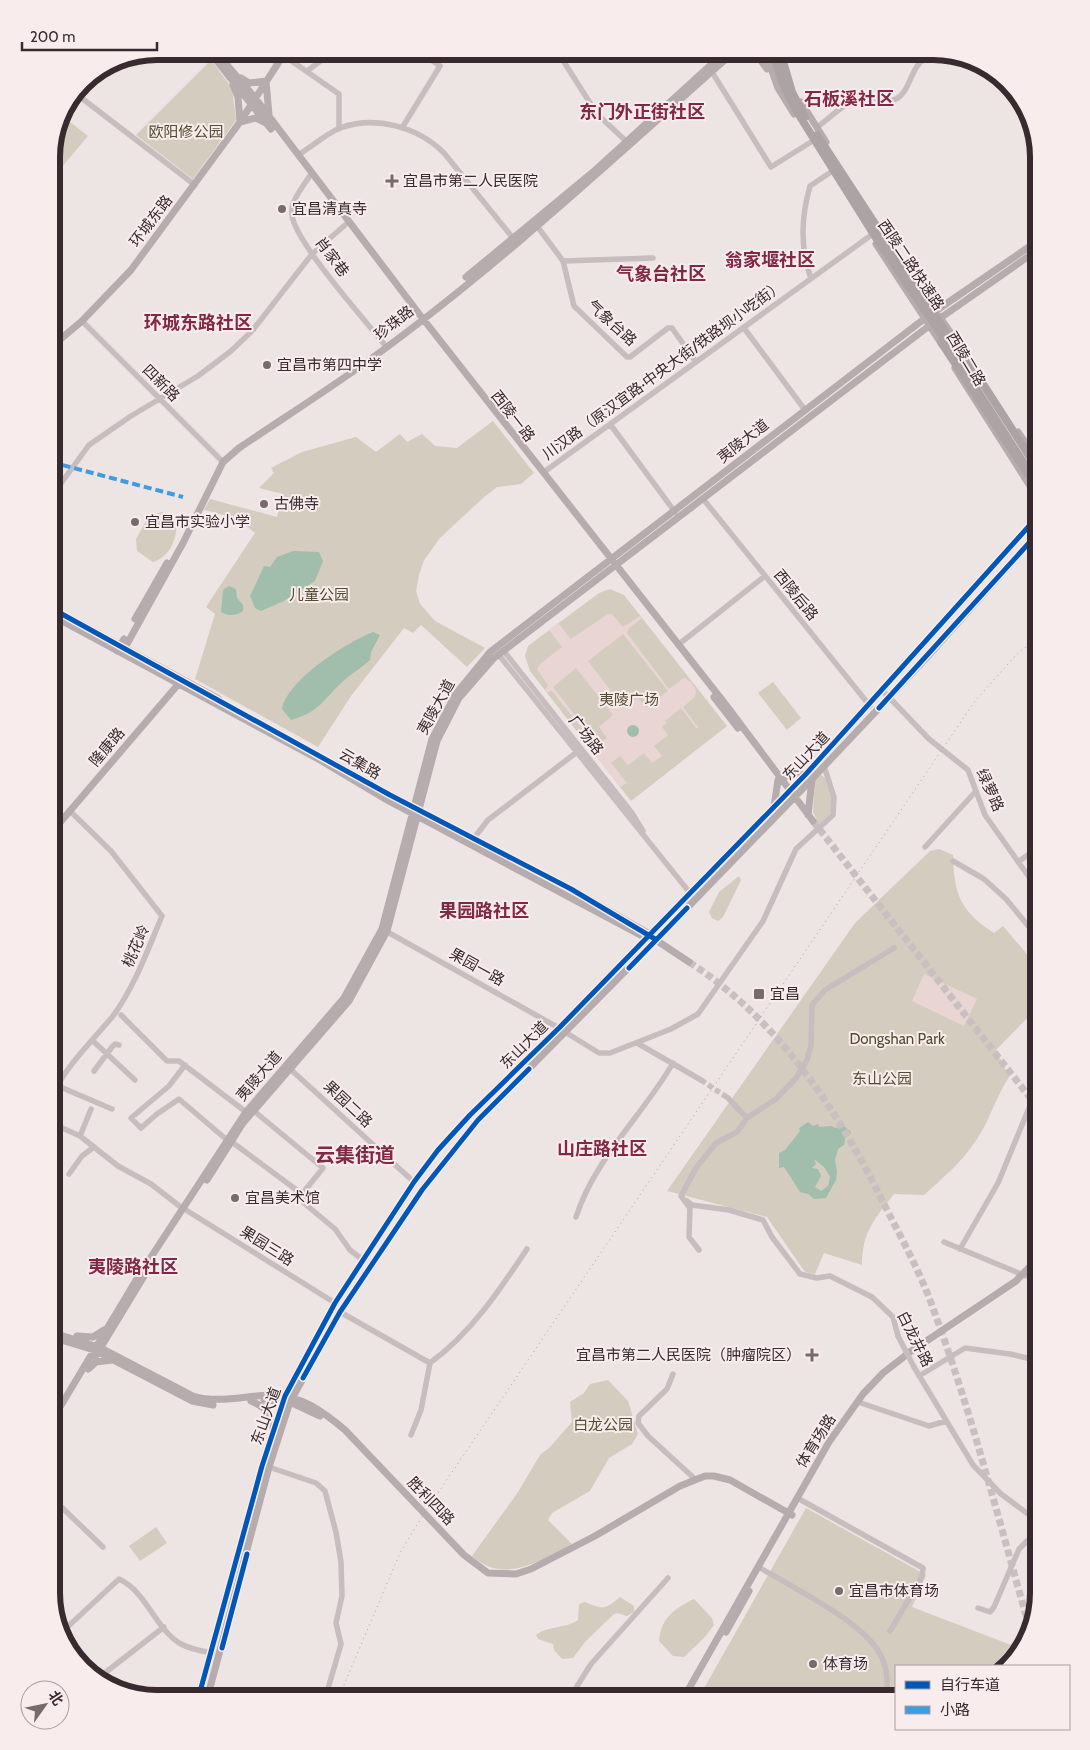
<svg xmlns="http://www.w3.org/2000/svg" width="1090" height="1750" viewBox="0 0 1090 1750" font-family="Cabin,'Noto Sans SC',sans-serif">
  <rect width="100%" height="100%" fill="#ede4e4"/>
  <path fill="#d4ccbf" d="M211,60l21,28 4,32 -43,59 -57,-44z
    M65,118l23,18 -37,44c0,-23 -1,-44 14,-62z
    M493,421l41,52 -13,11 -24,3 -14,11 -43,40 -16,22 -5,15 -3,16 4,13 15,17 50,27 -18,19 -46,-42 -8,8 -9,-5 -53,68 -33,51 -123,-68 20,-65 -9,-7 49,-74c-14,-13 -32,-19 -51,-23l6,-11 67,18 6,-23 -24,-6 15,-15 -3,-5 31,-16 54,-15 20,15 24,-18 7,8 15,-8 13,12 22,2z
    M162,512l14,8c2,17 -5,36 -23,42l-16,-11 -1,-12 13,-23z
    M610,589l14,6 103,131 -96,75 -101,-130 -5,-15 3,-10 71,-53z
    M773,682l28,36 -14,12 -29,-37z
    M821,775c10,4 14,27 10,37 -3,5 -8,8 -12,12l-6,-12 2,-32z
    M939,849l14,6c1,39 7,56 41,78l9,-7 28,33 8,30v17l-43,44 13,27c-13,20 -19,42 -32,62 -14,22 -34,39 -53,56l-30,-1c-19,24 -32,38 -32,71l-38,-12 -9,21 -10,-2 -38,-55 -100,-26 188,-268 75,-72z
    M739,876l2,4 -18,37 -5,4 -6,-3 -3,-6 10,-20z
    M608,1380l20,21 10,33 -6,10 -23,14 -19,33 -38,22 -4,7 24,24c-32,17 -68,41 -100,12l46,-64 22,-37 10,-8 22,-25 -2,-20 14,-9 6,-9z
    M806,1508l120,67 -14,32 99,38 -17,21h-98v33h-198z
    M156,1527l11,16 -27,18 -11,-15z
    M620,1597l14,9v6l-7,4 -10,-3 -3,1 -29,28 -12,16 -11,1 -8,-9 -1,-6 -15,-5 -2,-4c13,-10 30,-6 42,-15l1,-16 6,-2c18,7 19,9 35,-5z
    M694,1599l18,19 2,7 -10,13 -20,19 -11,-1 -14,-15c2,-23 15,-32 35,-42z"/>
  <path fill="#ead5d5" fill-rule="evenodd" d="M608,614h4l11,13 17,-11 2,2 -14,11 -1,4 42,56 15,-11 7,4 5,8 -1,7 -12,10 15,20 -1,2 -16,-21 -16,13 2,2 -5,4 6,8 -14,11 8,10 -10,7 -8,-10 -16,12 -8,-9 -9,7 16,20 -7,4 -29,-37 5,-4 -44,-55 -5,1 -2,-2 3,-5 -11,-16 3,-5 22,-17 -13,-17 9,-7 13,16zM623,634l45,57 -22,17 -8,-10 -14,10 -36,-47zM576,668l37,47 -14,12 8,11 -9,7 -45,-58z
    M924,974l53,25 -13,27 -52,-25z"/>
  <path fill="#a1bead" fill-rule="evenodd" d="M293,551l26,1 4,9 -8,20 -31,20 -23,10 -6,-3 -5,-12 14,-30 6,1 7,-10z
    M229,586l7,3 1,9 6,7v6c-7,5 -15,5 -22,1l2,-22z
    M373,632l7,3 -9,17 -1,8c-10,9 -22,16 -31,25 -18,18 -21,27 -48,35l-9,-11c6,-30 64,-66 91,-77z
    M627 731a6 6 0 1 1 12 0a6 6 0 1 1-12 0Z
    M808,1122l5,4 5,-2 1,3 13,-1 3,2 9,-2 7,6 -1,2 -4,-1 -2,12 -6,4 -3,11 2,12 -1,8 -10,18 -12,1 -6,-5 -8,-2 -16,-25 -5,1v-15l6,-3 15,-19 -1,-3zM814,1159l10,8 6,10 -2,9 -7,5 -6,-4 6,-11 -3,-7 -6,-1 4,-4z"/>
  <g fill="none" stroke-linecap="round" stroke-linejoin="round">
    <path stroke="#c9bfc0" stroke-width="5.5" stroke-dasharray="5.5 3" stroke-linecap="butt" d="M701,1080l27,18"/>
    <path stroke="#c9bfc0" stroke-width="7" stroke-dasharray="7 3.5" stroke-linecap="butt" d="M813,821l226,288
      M689,962c88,57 147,145 193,238 18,36 39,73 52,111 38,103 65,210 95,315"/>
    <path stroke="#c7bcbe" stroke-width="5.5" d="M557,51l40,63 29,27
      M283,55l56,39v35
      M307,71l27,-20
      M712,72l59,95 40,-25
      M75,93l120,92
      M1023,105l5,8
      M817,127c13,-9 32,-29 49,-30 10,-1 20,7 30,2 15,-8 14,-32 29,-40 7,-5 25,3 37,0
      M402,128l38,-62 -10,-7 5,-8
      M298,155c13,-8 28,-21 42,-27 36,-13 78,-1 104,25l69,85
      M309,177c-7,11 -19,25 -17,38 3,27 72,104 92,129
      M537,226l26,35 11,45 53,51h3l38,-29h4l24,34
      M563,261l90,-3
      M811,279c-11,-32 -10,-61 -1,-93l21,-14
      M82,321l141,141
      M744,328l61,82
      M610,424l65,88
      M544,472l326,-236
      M51,497l38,-52 42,-29 67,-40 33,-25 21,-20 60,-77 33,-29
      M704,500l166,206
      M51,639l9,-20
      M678,645l87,-69
      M503,650l129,163 11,18
      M498,654l192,239
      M883,691l46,48 39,31 17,45 54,76
      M474,838l14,-18 89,-68
      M925,847l51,-56
      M953,861l31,18 22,20 33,40
      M1018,862l21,-15
      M384,930l175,98
      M121,1015l46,46h12l67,51
      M565,1032l34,21h11l61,-24 27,-15 65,-93 33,-72 37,-34 1,-18 -10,-31
      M93,1041l42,39
      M637,1043l64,37
      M185,1065l-16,21 -38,32 10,10 16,-14 22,-15 48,41
      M288,1067l126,115
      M94,1071l18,-24 3,-3 4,1
      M58,1086l54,23
      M728,1098l19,20
      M51,1099c11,-29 42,-59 62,-83 22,-30 35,-67 49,-100l-51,-65 -41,-40
      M254,1111l69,57 -21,26 2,9 31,26 15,21 13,10
      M51,1123l29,13 38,30 33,18 31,24
      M80,1136l11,-27
      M232,1142l70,52
      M69,1174l13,-18 12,-9
      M687,1201l5,4 37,5 34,10 9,17 28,37 17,4 13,-2 42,21 21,20 5,19
      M186,1210l149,93
      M576,1217c19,-59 67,-102 97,-154
      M944,1242l82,34
      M960,1249l38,-66 31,-75 10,-12
      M699,1250l-10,-13 1,-29 -9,-12 15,-28 20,-25 21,-11 10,-14 29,-19 20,-21 11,-18 4,-15 1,-40 13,-15 69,-42
      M340,1312l90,51
      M914,1367l59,98 28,29 38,28
      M673,1374l-6,15 -28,27 -1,7 10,13 47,43
      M919,1376l46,-28 45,6 29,7
      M858,1402l71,24 17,-5
      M411,1435l10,-25 9,-47c41,-30 69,-72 97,-114
      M269,1467l47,16 9,8 11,41 5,30 1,34 -6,27 5,21 -16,55
      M51,1497l52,50
      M801,1500l122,68 -1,9 -32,54
      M762,1569c32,19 101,53 118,85 8,13 8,30 6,45
      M978,1608l12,4 4,-5 25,-58 8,-8 12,-1
      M61,1633l58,-54c28,13 36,50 62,65 9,5 21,7 31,9
      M1000,1666l24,-24
      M97,1679l67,-52
      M569,1699l22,-35 77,-86"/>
    <path stroke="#b6abad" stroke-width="7" d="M209,51l62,78
      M215,51l41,48 164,216 306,390 87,116
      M754,51l13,18
      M765,51l13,37 16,26
      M241,78l8,5 17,-2 3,34
      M233,85l5,12 2,25 16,-4 8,4
      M801,102l25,40
      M876,244l67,102
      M466,277l127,-105 133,-121
      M939,316l18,26
      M51,347l31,-26 49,-51 109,-148 46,-71
      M955,368l84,132
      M1018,432l21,31
      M51,608l168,91
      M51,615l269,145 67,40 259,138 10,2 33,22
      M135,619l32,-56
      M117,651l7,-12
      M122,653l61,-110 40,-81 16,-14c43,-29 87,-57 129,-87 130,-94 247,-204 367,-310
      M714,697l24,31
      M335,764l55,31 181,94 82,47
      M781,777l25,-3
      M774,807l4,-27
      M808,815l4,-36
      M51,833l130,-152
      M207,1180l36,-57 106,-122 38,-70 50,-190 22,-43 35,-40 435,-332 110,-77
      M51,1332l50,16 92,48c27,8 53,-1 80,-1 28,0 52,18 72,35l119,125 24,18 28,1 15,-5 64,-33 85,-50 25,-10h9l16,4 62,35
      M77,1336l16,1 11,-7
      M51,1337l43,13 98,51 21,4
      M95,1357l51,-84
      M88,1369l8,-7 16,-2
      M264,1400l26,2 30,14
      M251,1401c12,5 22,13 22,27
      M51,1422l87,-145 108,-165 98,-114 38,-69 50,-190 23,-44 35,-43 434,-333 115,-79
      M726,1632l23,-41
      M198,1699l64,-233 23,-70 50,-93 79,-121 24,-32 32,-35 89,-87 247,-254 233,-259
      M207,1699l62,-232 21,-65 50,-90 82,-122 56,-70 178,-180 156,-161 117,-124 110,-123
      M683,1699l146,-257 34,-48 20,-21 27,-21 106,-71 23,-24"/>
    <path stroke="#aca3a4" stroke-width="8" d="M949,337l12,13 78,121
      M941,342l98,149"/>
    <path stroke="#afa6a8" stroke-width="1" stroke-dasharray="1 4" stroke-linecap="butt" d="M338,1699l62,-146 23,-38 552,-814 41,-46 23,-18"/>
    <path stroke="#c7bcbe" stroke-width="5.5" d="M898,1336l16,31"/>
    <path stroke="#aca3a4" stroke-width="8" d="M773,51l8,28 13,28 82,131 69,102 94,147
      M780,51l12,41 13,25
      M817,135l132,202"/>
    <path stroke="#3e9ce1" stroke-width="4" stroke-dasharray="8 4" stroke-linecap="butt" d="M51,462l132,35"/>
    <defs>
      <path id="cycleway" d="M51,608l339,187 181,94 84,50
        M879,708l160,-176
        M629,968l58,-60
        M303,1378l37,-66 82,-122 56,-70 51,-51
        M222,1648l25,-94
        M198,1699l64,-233 23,-70 50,-93 79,-121 24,-32 32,-35 89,-87 247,-254 233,-259"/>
    </defs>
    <use href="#cycleway" stroke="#f9ecec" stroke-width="8"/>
    <use href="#cycleway" stroke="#0057b8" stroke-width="5"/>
  </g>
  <g fill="#776b6e" stroke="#f9ecec" stroke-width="2">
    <path d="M389.5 173.5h5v5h5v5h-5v5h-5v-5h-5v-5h5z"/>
    <circle cx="282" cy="209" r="5"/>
    <circle cx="267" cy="365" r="5"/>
    <circle cx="264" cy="504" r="5"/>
    <circle cx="135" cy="522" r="5"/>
    <rect x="753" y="988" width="12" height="12" rx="2.5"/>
    <circle cx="235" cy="1198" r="5"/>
    <path d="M809.5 1347.5h5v5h5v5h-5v5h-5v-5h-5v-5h5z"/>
    <circle cx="839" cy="1591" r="5"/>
    <circle cx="813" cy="1664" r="5"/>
  </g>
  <g text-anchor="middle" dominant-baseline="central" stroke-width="4" stroke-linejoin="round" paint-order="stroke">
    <g font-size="15" fill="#544c30" stroke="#f9ecec">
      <text x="186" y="132">欧阳修公园</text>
      <text x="319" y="595">儿童公园</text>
      <text x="629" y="700">夷陵广场</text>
      <text x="897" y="1039">Dongshan Park</text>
      <text x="882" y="1079">东山公园</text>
      <text x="603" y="1425">白龙公园</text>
    </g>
    <g font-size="15" fill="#382a2e" stroke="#f9ecec" text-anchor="start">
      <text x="403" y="181">宜昌市第二人民医院</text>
      <text x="292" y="209">宜昌清真寺</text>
      <text x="277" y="365">宜昌市第四中学</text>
      <text x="274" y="504">古佛寺</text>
      <text x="145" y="522">宜昌市实验小学</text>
      <text x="770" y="994">宜昌</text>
      <text x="245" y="1198">宜昌美术馆</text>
      <text x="801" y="1355" text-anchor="end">宜昌市第二人民医院（肿瘤院区）</text>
      <text x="849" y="1591">宜昌市体育场</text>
      <text x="823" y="1664">体育场</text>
    </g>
    <g font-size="15" fill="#382a2e" stroke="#f9ecec">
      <text transform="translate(151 221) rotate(-53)">环城东路</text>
      <text transform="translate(332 257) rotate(53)">肖家巷</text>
      <text transform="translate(911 265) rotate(56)">西陵二路快速路</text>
      <text transform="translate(394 323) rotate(-38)">珍珠路</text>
      <text transform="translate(612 323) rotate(42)">气象台路</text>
      <text transform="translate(966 359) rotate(59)">西陵二路</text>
      <text transform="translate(663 370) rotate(-36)">川汉路（原汉宜路·中央大街/铁路坝小吃街）</text>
      <text transform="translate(161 383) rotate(45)">四新路</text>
      <text transform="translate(513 416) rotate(52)">西陵一路</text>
      <text transform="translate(743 441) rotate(-38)">夷陵大道</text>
      <text transform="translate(796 595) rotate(51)">西陵后路</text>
      <text transform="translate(436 707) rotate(-61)">夷陵大道</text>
      <text transform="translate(586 735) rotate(52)">广场路</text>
      <text transform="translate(107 747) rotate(-50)">隆康路</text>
      <text transform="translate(806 756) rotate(-47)">东山大道</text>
      <text transform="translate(360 764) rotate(30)">云集路</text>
      <text transform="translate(990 790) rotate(66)">绿萝路</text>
      <text transform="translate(136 946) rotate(-66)">桃花岭</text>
      <text transform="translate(477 967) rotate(29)">果园一路</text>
      <text transform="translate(524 1045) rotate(-45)">东山大道</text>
      <text transform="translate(259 1076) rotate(-49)">夷陵大道</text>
      <text transform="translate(348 1104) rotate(43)">果园二路</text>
      <text transform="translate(267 1246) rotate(32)">果园三路</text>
      <text transform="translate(915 1339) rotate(63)">白龙井路</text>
      <text transform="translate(266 1416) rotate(-70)">东山大道</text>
      <text transform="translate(816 1441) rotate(-58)">体育场路</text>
      <text transform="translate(431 1501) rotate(46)">胜利四路</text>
    </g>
    <g font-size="18" font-weight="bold" fill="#822847" stroke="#f9ecec">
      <text x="849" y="99">石板溪社区</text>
      <text x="642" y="112">东门外正街社区</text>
      <text x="770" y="260">翁家堰社区</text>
      <text x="661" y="274">气象台社区</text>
      <text x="198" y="323">环城东路社区</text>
      <text x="484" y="911">果园路社区</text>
      <text x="602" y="1149">山庄路社区</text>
      <text x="133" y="1267">夷陵路社区</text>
    </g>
    <g font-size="20" font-weight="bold" fill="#822847" stroke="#f9ecec">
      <text x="355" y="1155">云集街道</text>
    </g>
  </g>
  <path d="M0 0H1090V1750H0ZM157 60H933A97 97 0 0 1 1030 157V1593A97 97 0 0 1 933 1690H157A97 97 0 0 1 60 1593V157A97 97 0 0 1 157 60Z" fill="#f9ecec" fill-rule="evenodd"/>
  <path fill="none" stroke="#382a2e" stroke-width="6" d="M157 60H933A97 97 0 0 1 1030 157V1593A97 97 0 0 1 933 1690H157A97 97 0 0 1 60 1593V157A97 97 0 0 1 157 60Z"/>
  <rect x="895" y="1665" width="175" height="65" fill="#f9ecec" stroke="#ac9ea0"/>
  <rect x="905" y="1681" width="25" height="8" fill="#0057b8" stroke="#ac9ea0"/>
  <text x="940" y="1690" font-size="15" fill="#382a2e">自行车道</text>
  <rect x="905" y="1706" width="25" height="8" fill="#3e9ce1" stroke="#ac9ea0"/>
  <text x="940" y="1715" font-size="15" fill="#382a2e">小路</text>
  <g transform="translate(45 1705) rotate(57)"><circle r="24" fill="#f9ecec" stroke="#ac9ea0"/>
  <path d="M0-4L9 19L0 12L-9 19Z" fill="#776b6e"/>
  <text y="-8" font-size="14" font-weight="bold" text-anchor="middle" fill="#382a2e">北</text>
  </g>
  <path d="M22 42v8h135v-8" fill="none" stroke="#382a2e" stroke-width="2.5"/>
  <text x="30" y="42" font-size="15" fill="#382a2e" stroke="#f9ecec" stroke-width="4" paint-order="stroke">200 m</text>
</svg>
